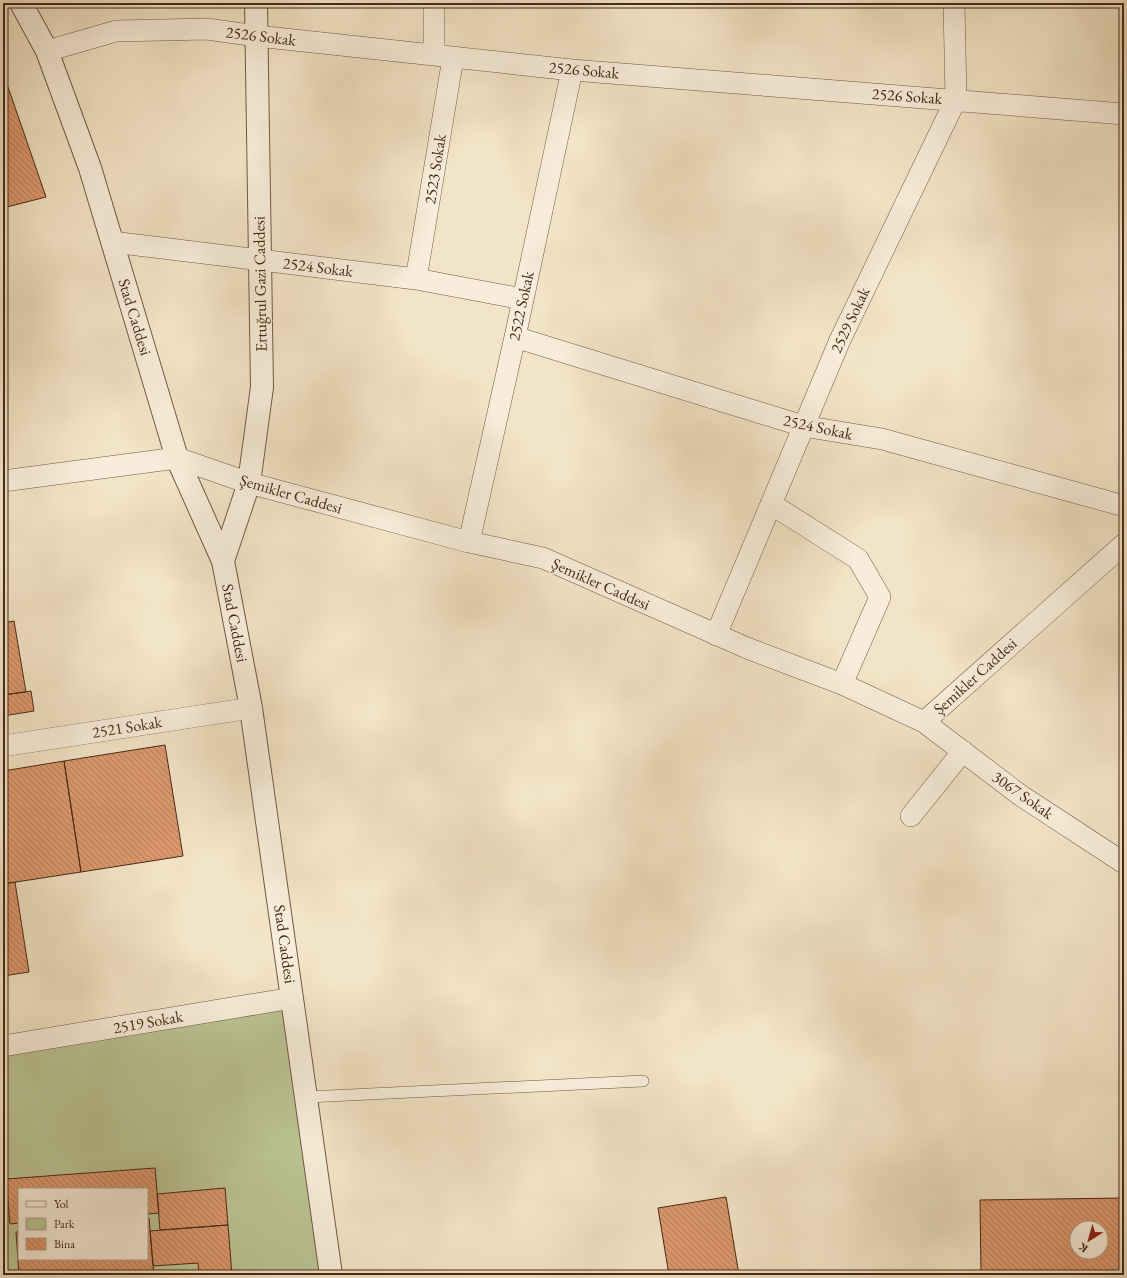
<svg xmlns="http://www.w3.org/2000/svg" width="1127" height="1278" viewBox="0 0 1127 1278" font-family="'EB Garamond',serif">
  <defs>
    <pattern id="building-back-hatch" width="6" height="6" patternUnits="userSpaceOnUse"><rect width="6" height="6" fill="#dd996e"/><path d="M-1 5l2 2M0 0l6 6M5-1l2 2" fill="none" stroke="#b57d59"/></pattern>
  </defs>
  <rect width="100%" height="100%" fill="#f2e4c6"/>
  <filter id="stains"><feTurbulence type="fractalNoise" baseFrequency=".005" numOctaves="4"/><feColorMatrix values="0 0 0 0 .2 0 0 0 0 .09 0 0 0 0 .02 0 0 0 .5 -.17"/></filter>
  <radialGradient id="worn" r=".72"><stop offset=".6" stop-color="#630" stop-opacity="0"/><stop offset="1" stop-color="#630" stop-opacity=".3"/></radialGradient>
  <path fill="#bbc494" stroke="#827656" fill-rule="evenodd" d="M292,998l31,277h-320v-227zM19,1189h128v70h-128z"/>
  <path fill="url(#building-back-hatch)" stroke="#492918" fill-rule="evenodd" d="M8,87l38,110 -43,11v-120z
    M14,621l12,71 -23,3v-72z
    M31,691l3,20 -31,5v-21z
    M165,745l18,111 -102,16 -17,-111z
    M64,761l17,111 -78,12v-113z
    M15,882l14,90 -26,4v-92z
    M155,1168l4,45 -12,1v-25h-128v34l-9,1 -4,-45z
    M225,1188l3,37 -68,5 -3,-36z
    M726,1197l13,78h-70l-11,-67z
    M1124,1198v77h-143l-1,-75zM1077,1228h24v24h-24z
    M147,1218h2l5,57h-135l-3,-43h3v27h128z
    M228,1225l4,50h-33l-1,-12 -45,3 -3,-35z"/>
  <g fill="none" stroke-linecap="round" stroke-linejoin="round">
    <defs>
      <path id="service" d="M307,1097l336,-16"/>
      <path id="minor" d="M434,3v52
        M47,51l69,-20 91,-2 50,7 315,34 552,44
        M112,242l304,37 107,20
        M416,279l37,-221
        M515,337l288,89 79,13 242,67
        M3,481l174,-23 72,25 220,59 74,16 204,90 95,36 82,38 200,-178
        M771,504l87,55 22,38 -38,87
        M469,542l46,-205 57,-267
        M716,635l124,-295 116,-241 -2,-96
        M924,722l96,73 104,68
        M3,746l248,-38
        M911,816l52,-65
        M3,1046l289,-48"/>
      <path id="tertiary" d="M21,3l26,48 43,117 87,290 46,103 28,147 80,567
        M223,561l26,-78 13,-96 -6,-384"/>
    </defs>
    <use href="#service" stroke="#735844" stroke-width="12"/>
    <use href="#minor" stroke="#735844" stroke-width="22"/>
    <use href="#tertiary" stroke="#735844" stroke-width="24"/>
    <use href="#service" stroke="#f7edda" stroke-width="11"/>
    <use href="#minor" stroke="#f7edda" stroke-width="21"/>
    <use href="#tertiary" stroke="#f7edda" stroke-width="22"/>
  </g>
  <g text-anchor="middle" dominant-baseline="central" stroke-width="3" stroke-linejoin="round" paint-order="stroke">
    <g font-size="16" fill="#492918" stroke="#f7edda">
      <text transform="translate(261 36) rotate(7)">2526 Sokak</text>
      <text transform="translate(584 70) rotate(5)">2526 Sokak</text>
      <text transform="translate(907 96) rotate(4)">2526 Sokak</text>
      <text transform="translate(435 169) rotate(-81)">2523 Sokak</text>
      <text transform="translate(318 267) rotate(7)">2524 Sokak</text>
      <text transform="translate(260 284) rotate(-91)">Ertuğrul Gazi Caddesi</text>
      <text transform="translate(521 306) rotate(-78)">2522 Sokak</text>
      <text transform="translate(135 317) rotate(73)">Stad Caddesi</text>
      <text transform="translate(850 320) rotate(-65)">2529 Sokak</text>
      <text transform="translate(818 427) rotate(12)">2524 Sokak</text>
      <text transform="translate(291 494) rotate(16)">Şemikler Caddesi</text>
      <text transform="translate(601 584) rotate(24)">Şemikler Caddesi</text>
      <text transform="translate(235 623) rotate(79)">Stad Caddesi</text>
      <text transform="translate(975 676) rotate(-42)">Şemikler Caddesi</text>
      <text transform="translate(127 727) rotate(-9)">2521 Sokak</text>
      <text transform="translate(1023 795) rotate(35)">3067 Sokak</text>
      <text transform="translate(285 944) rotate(82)">Stad Caddesi</text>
      <text transform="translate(148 1022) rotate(-10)">2519 Sokak</text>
    </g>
  </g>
  <rect width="1127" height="1278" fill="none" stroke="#f2e4c6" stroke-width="16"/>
  <rect x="4" y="4" width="1119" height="1270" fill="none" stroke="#492918" stroke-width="2"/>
  <rect x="8" y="8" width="1111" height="1262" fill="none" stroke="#492918"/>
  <rect x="18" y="1188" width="130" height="72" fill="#f7edda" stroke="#b19f8c"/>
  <rect x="26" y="1201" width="20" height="6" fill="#f7edda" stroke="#b19f8c"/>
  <text x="54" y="1208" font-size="12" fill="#492918">Yol</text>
  <rect x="26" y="1218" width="20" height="12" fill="#bbc494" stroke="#b19f8c"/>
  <text x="54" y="1228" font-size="12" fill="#492918">Park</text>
  <rect x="26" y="1238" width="20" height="12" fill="url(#building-back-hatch)" stroke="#b19f8c"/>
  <text x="54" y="1248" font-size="12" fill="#492918">Bina</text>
  <g transform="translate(1089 1240) rotate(217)"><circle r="19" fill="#f7edda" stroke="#b19f8c"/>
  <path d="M0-3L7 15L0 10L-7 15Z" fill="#8f2418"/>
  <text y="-6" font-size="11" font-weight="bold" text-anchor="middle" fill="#492918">K</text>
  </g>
  <rect width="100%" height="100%" filter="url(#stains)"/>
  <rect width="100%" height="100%" fill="url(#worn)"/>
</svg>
